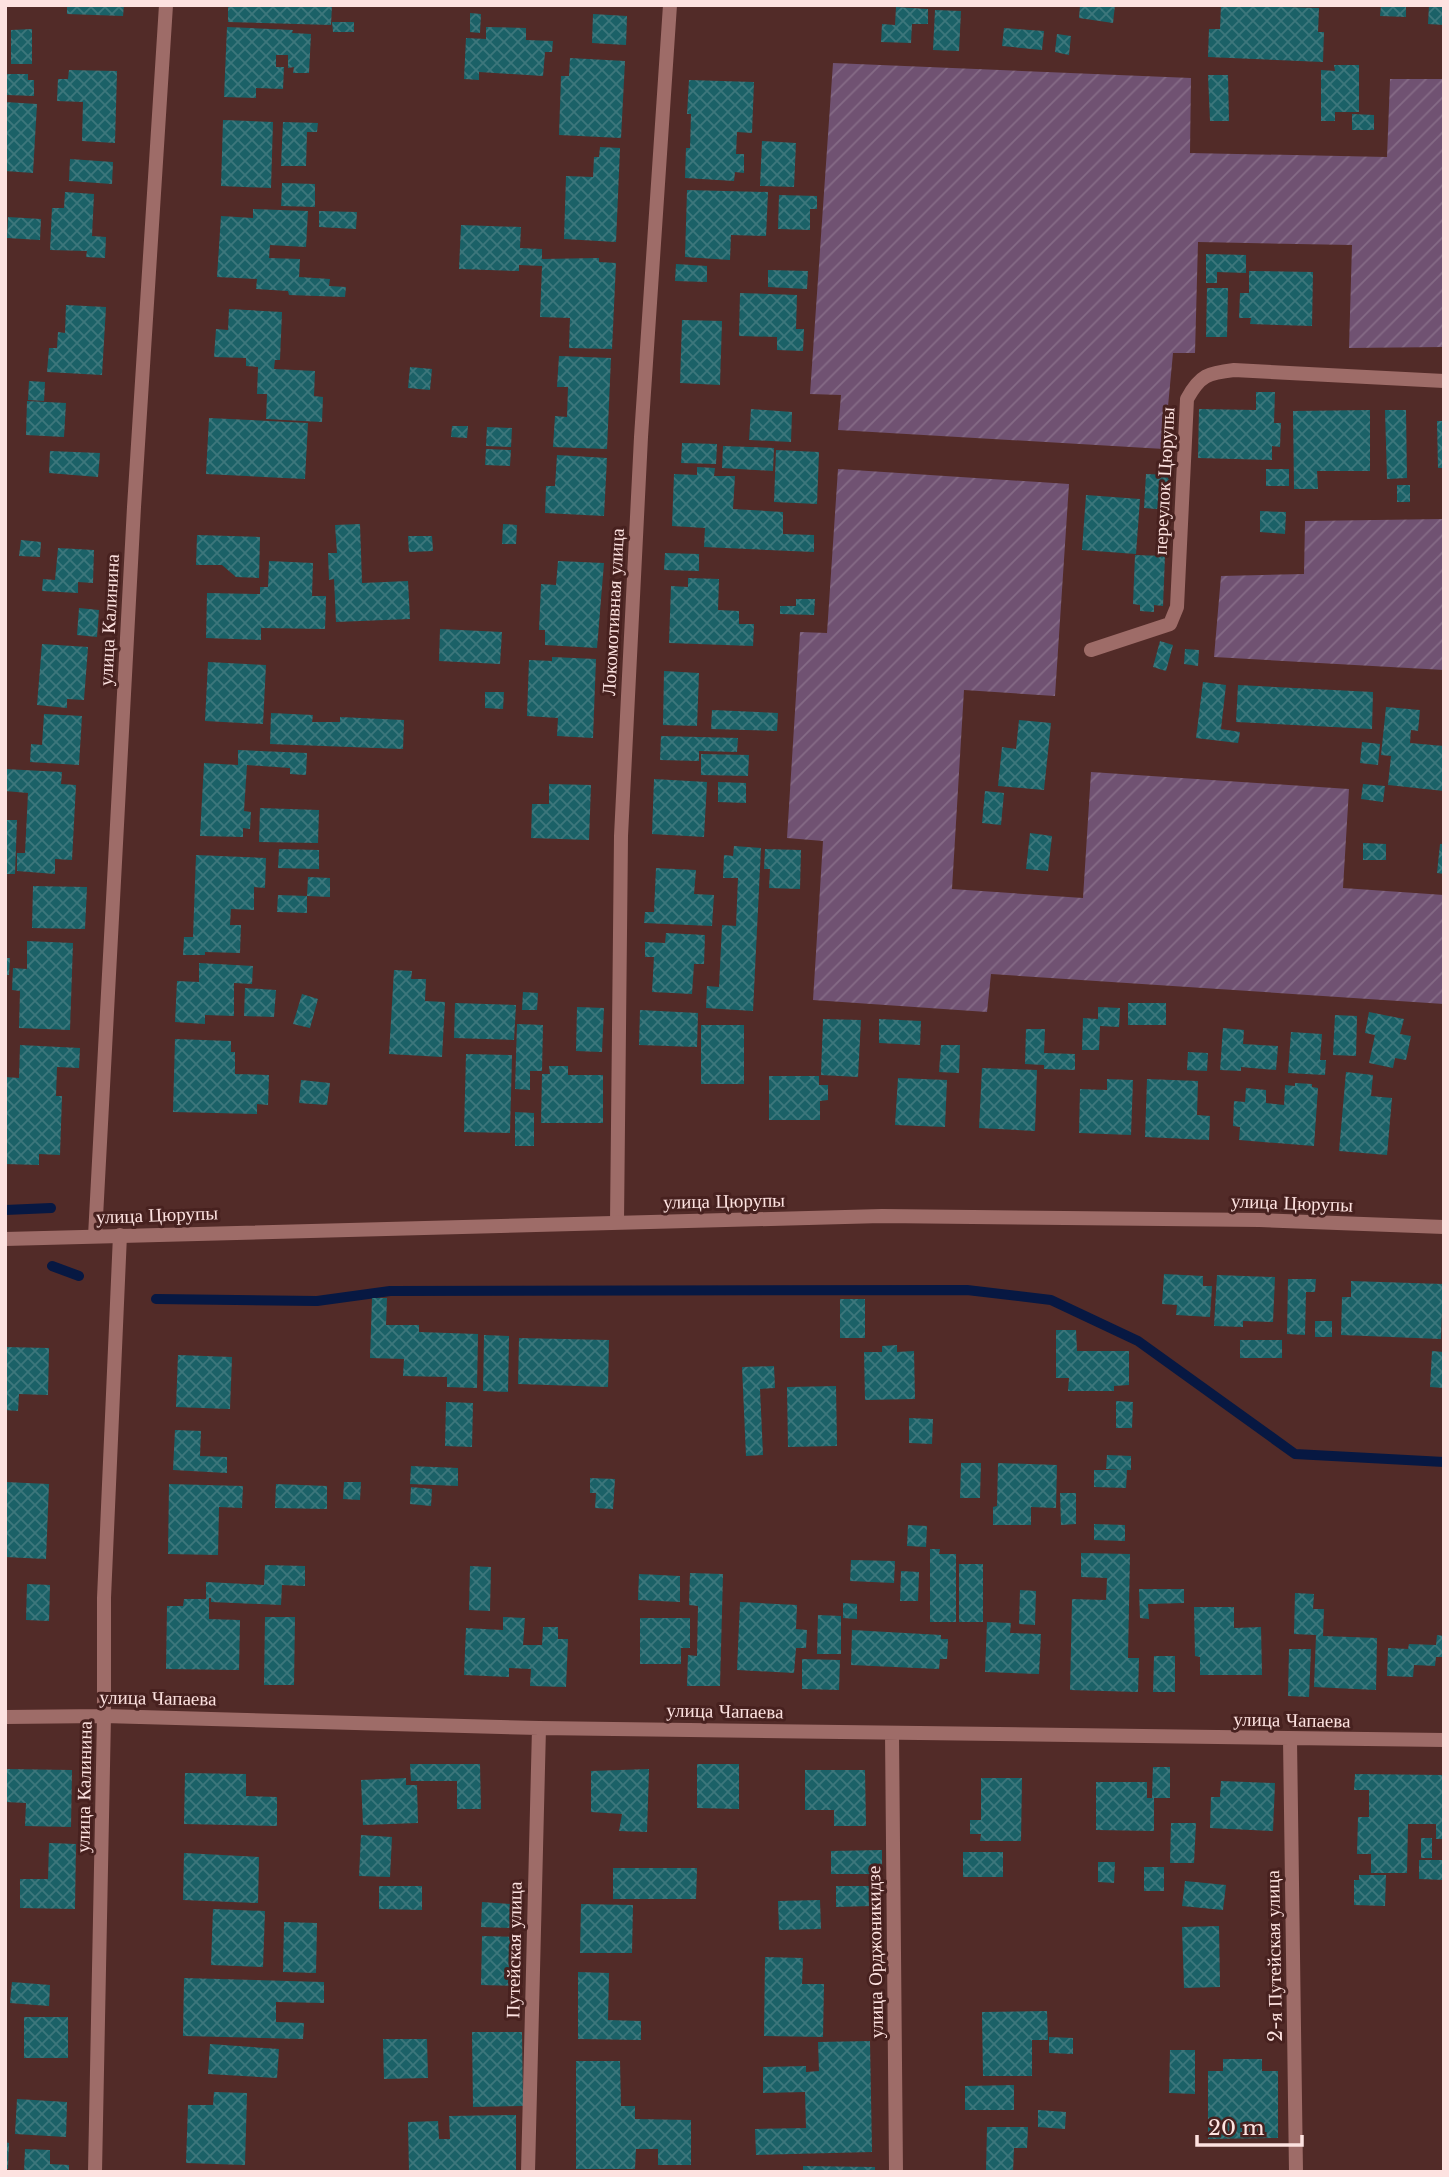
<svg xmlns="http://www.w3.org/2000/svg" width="1449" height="2177" viewBox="0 0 1449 2177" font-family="'Libre Baskerville',serif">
  <defs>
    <pattern id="garden-furrows" width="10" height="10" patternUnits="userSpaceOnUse" patternTransform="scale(1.75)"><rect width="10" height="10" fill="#705272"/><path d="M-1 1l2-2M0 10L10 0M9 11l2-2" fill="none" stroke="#856b86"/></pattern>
    <pattern id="building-cross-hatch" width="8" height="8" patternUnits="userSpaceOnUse" patternTransform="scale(1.75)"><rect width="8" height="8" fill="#1b6167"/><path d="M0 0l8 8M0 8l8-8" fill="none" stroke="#3d777c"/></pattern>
  </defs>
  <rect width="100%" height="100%" fill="#522b28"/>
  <path fill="url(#garden-furrows)" d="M833,63l358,15 -1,75 197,4 3,-78h54v268l-95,1 3,-103 -154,-3 -3,111h-22l-9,96 -326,-19 3,-35 -31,-1z
    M838,469l231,15 -14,212 -91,-6 -12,199 131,9 8,-126 258,17 -6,99 101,7v109l-453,-30 -4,38 -174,-12 10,-159 -36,-3 13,-206 27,1z
    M1444,519v151l-230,-13 7,-81 83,-2 1,-53z"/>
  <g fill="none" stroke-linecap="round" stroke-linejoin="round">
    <path stroke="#071842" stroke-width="10" d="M5,1210l46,-2
      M52,1266l27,10
      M156,1299l161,2 73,-10 577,-1 84,10 87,41 157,113 149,8"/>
  </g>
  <path fill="url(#building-cross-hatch)" d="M67,5h57l-1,11 -56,-2z
    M228,5l104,1 -1,19 -103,-3z
    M1080,5h35l-2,18 -34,-5z
    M1221,5l98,3 -1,24h6l-1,30 -115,-5 1,-28h11z
    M1381,5h25v12l-26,-1z
    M1429,5h15v20l-16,-1z
    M896,7l32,2v15h-16l-1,19 -30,-1 1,-18 13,1z
    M935,10l26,1 -2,40 -26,-1z
    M470,13l11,1 -1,19 -10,-1z
    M593,14l34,2 -1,29 -34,-2z
    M332,22h22v10h-21z
    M227,27l66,3 -1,3 19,1 -2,39h-16l1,-6 -6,1v-13h-12v12h8l-1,22 -27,-1v10l-32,-1z
    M486,27l40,1v12l27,1 -1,11h-7l-2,24 -64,-4v8l-15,-1 2,-41 20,1z
    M1004,28l40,3 -2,19 -40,-4z
    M32,29v35h-21v-34z
    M1057,34l14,2 -2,19 -14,-3z
    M570,58l55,3 -4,77 -62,-3 2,-59h8z
    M1334,65h25v47h-24v9h-14v-51l14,1z
    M69,70l48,1 -2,72 -33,-2 1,-39 -26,-1 1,-22h10z
    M6,74h22v6h6v16l-27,-1z
    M1208,75h20l1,46h-19z
    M689,80l65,2 -2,51 -15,-1 -1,22h8v19l-9,-1 -1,9 -49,-3 1,-30h4l1,-34h-4z
    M5,102l32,2 -4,69 -28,-2z
    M1352,114l22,1v15h-22z
    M223,120l50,2 -2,66 -50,-2z
    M283,122l35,1 -1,9h-10l-1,34h-25z
    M762,141l34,2 -2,44 -34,-1z
    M600,147l20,1 -4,94 -52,-3 2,-63 27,1 1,-20h5z
    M70,159l43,3 -1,22 -43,-3z
    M282,183l33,1v23l-34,-1z
    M687,190l81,2 -2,44 -35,-1 -1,25 -45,-3z
    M65,192l29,2 -2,42 14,1 -1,21 -19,-1 1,-6 -37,-1 2,-42h12z
    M779,195l38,1v13h-7v21l-32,-1z
    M253,209l55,2 -2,36 -36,-2 -1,13 31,1 -1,18 31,2 -1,7 17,1 -1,10 -56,-2 -1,-4 -32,-2 1,-10 -40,-2 4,-61 32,2z
    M319,211l38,1 -1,17 -37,-2z
    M8,217l33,2 -1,21 -33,-2z
    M461,225l60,2 -1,21 22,1v10l57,-1v4l17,1 -4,86 -43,-1 1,-30 -30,-1 2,-51 -23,-1v6l-60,-2z
    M1206,254l40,1v18l-29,-1v11h-11z
    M676,264l31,2v16l-32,-1z
    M768,270l40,1 -1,18 -39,-2z
    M1249,271l64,1 -1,54 -62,-2 1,-6h-12l1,-25h9z
    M1207,288h21l-1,49h-21z
    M740,293l57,2 -1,34h8l-1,22 -26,-1v-13l-38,-1z
    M66,305l40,2 -4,68 -55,-3 2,-24h8l1,-16 7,1z
    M229,309l53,3 -2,48h-5l-1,9 41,2 -1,25 9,1 -1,25 -56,-3 1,-25h-10l1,-27 -12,-1v-8l-32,-1 2,-28 12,1z
    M682,320l40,1 -2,64 -40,-2z
    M559,356l52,2 -4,91 -54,-2 2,-31 12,1 1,-30h-11z
    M410,367l22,2 -2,21 -22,-2z
    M29,381l16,1 -1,19 -16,-1z
    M1256,392h19l-1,31h7l-1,24 -8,-1v14l-74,-2 1,-49 57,1z
    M27,401l39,2 -2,34 -38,-2z
    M751,409l41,3 -1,30 -42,-2z
    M1370,410v61h-53l1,18h-24l-1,-78z
    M1385,410h21l1,68 -20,1z
    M209,418l99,5 -3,56 -99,-5z
    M1437,421h7v47h-6z
    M452,426h16l-1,12 -16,-1z
    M487,427l25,1 -1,19 -25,-1z
    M682,443l35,1 -1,20 -35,-1z
    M723,446l51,2 -1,23 -51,-3z
    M486,449l25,1 -1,16 -25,-1z
    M776,450l43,2 -2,52 -43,-2z
    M50,451l50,2 -2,24 -49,-4z
    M557,455l50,3 -3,58 -59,-3 1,-27h9z
    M697,467l18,1 -1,8h21l-2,33 50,3v22l31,1v17l-110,-5 1,-19 -33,-2 2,-52 23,1z
    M1266,469h23v17h-23z
    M1146,474l24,1 -2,35 -24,-2z
    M1397,485h13v17h-13z
    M1086,495l54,4 -4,55 -54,-4z
    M1260,511l26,1 -1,22 -25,-2z
    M360,524l2,59 46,-2 2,38 -74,3 -2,-43 -5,1 -1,-27h9l-2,-28z
    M503,524l14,1 -1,19h-14z
    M197,535l63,2 -1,41 -23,-1 -14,-12h-26z
    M408,536h24l1,15 -24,1z
    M21,540l20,2 -1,15 -21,-1z
    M58,548l36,2 -1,33 -15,-1v11l-36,-2 1,-12 12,1z
    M665,553l34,1v17l-35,-1z
    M1135,555l30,1 -2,50 -9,-1v7l-14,-1v-6l-7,-1z
    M269,561l44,2 -1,33h14l-1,33 -64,-1v12l-55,-2 1,-45 53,1v-7h8z
    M558,561l46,2 -7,85 -52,-3v-15h-6l2,-46 15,1z
    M688,578l31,1 -1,31 21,1v13h15l-1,22 -84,-3 2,-57 17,1z
    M796,599h19l-1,16 -34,-1v-8h16z
    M79,608l20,2 -2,27 -20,-2z
    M440,629l62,3 -2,32 -61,-3z
    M1160,641l13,4 -7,26 -13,-4z
    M42,644l46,3 -4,53 -17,-1v9l-30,-3z
    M1185,649l14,1 -1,16 -14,-2z
    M552,657l44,2 -3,79 -36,-2 1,-18 -31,-2 2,-56 23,1z
    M208,662l58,3 -3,59 -58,-3z
    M664,671l35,2 -2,53 -34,-1z
    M1203,682l23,3 -5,44 19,3 -2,11 -42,-5z
    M1238,685l135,7 -1,37 -136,-7z
    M485,692h19l-1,17 -18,-1z
    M1386,707l34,3 -2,21 -7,-1 -1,13 34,3v45l-56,-6 3,-29 -10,-1z
    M712,710l66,3 -1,18 -66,-2z
    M271,713l42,2 -1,7h28v-5l64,3 -1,29 -133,-5z
    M44,714l38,2 -3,49 -49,-3 1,-18 11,1z
    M1019,720l32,3 -7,67 -46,-4 4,-39 14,2z
    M661,736l77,2 -1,14 -38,-1v10l-39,-1z
    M1362,742l18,2 -2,21 -18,-2z
    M238,750l69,3 -1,22 -16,-1v-6l-43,-3 -3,46 7,1 -1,17 -7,-1v9l-43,-1 4,-73 34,2z
    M701,754l48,1 -1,21 -47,-1z
    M5,769l57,3 -1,12 15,1 -4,75 -17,-1v15l-38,-3v-18h8l3,-60 -23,-2z
    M654,779l53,3 -3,55 -52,-3z
    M718,782l28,1v20l-28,-1z
    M549,784l42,1 -2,55 -58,-2 1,-34h17z
    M1363,784l22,2 -2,16 -22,-3z
    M985,791l19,2 -3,32 -19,-2z
    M260,808l59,2 -1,33 -59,-1z
    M5,820h12l-2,54h-10z
    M1030,833l22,3 -4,35 -22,-2z
    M1363,843l23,1v16h-23z
    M1440,844h4v30l-7,-1z
    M734,846l27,2 -8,163 -47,-3 1,-22 12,1 3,-62 14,1 2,-48h-15l1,-23 9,1z
    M279,849l40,1v19l-41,-1z
    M765,849l36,1 -1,39 -31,-1 1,-19h-6z
    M196,855l70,3 -1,30 -11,-1v23l-23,-1 -1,16h11l-1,28 -35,-1v3h-22l1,-18h9z
    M656,868l40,2 -2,24 20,1 -2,31 -68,-3 1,-11h9z
    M308,877l22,1v19l-23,-1z
    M33,886l54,1 -2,42 -53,-1z
    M278,895l29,1v17l-30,-1z
    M666,933l39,2 -1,29h-10l-2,30 -40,-2 2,-35h-9v-15l20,1z
    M27,941l46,2 -3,87 -51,-2 1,-37 -8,-1 1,-22 14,1z
    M5,958h5l-1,17h-4z
    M199,963l54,3 -1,18 -18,-1v33l-29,-1v9l-30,-2 2,-41 22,1z
    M394,970l18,1 -1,8h15l-1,22 20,1 -3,55 -53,-3z
    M245,988l31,2 -2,27 -30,-1z
    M523,992l15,1 -1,17h-15z
    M302,994l16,5 -8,29 -17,-4z
    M455,1003l61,2 -2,35 -60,-2z
    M1128,1003h38v22h-38z
    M577,1007l27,1 -2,44 -26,-1z
    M1098,1007l22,1 -1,19 -19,-1 -1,24h-17l1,-32 15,1z
    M640,1010l58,3 -1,34 -58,-2z
    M1369,1012l35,7 -4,15 11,2 -5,24 -11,-2 -2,10 -24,-5 6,-28 -10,-2z
    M1335,1015l22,1 -1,40 -23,-1z
    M823,1019l38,1 -3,57 -37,-2z
    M879,1019l42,2 -1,24 -41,-2z
    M517,1024l26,1 -1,46h-12v19l-15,-1z
    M701,1025h43v59h-43z
    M1223,1028l21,2 -1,14 35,2 -2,24 -35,-3v4l-21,-1z
    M1026,1029h19l-1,24 31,1v16l-31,-1v-4l-19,-1z
    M1291,1032l31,2 -2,26h6l-1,15 -37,-2z
    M175,1039l56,2v11h4v22l34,1 -1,30 -11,-1v10l-84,-2z
    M20,1045l60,3 -1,20 -22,-1 -1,29h6l-2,59 -21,-1v11l-34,-1v-87l14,1z
    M941,1045h19l-1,28 -20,-1z
    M1188,1052l20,1 -1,18 -20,-1z
    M466,1054l46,1 -2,78 -46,-1z
    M549,1066h19v9h35v48h-62l1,-49h8z
    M982,1068l55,2 -2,61 -56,-3z
    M1346,1072l27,3 -2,21 21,2 -5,57 -48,-4z
    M769,1076h50v9h9v15l-8,1v19h-51z
    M898,1078l49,2 -2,47 -50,-2z
    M1107,1079l26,1 -2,55 -52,-2 1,-44 27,1z
    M1147,1079l51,2 -1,34 13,1 -1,24 -64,-3z
    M301,1080l29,3 -3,22 -28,-2z
    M1295,1083l17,1v3l6,1 -4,58 -75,-6 1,-13 -7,-1 1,-25 11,1 1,-14 20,2v13l18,2 1,-20 10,1z
    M515,1112l19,1v33h-19z
    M1164,1274l39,2v10h9l-2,31 -34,-2 1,-10 -15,-1z
    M1217,1275l58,2 -2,45 -30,-1v6l-29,-1z
    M1288,1279h28l-1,13h-9l-1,43 -18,-1z
    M1351,1281l92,3 -2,55 -100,-4 1,-38h9z
    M372,1298h15l-1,27h33v7l59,2 -1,54 -30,-1v-10l-44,-1 1,-17 -34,-1z
    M840,1299h25v39h-25z
    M1315,1321h17v16h-17z
    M1056,1330h20l1,21h52v34l-15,1v5h-46l1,-13h-13z
    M484,1335l25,1 -1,56 -25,-1z
    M519,1338l90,2 -1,47 -90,-3z
    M1240,1340h42v18h-42z
    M897,1345v7l17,-1 1,48 -50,1 -1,-48h18v-6z
    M5,1347l44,1 -1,47 -29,-1 -1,17 -13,-1z
    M1432,1351l12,1v36l-14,-1z
    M178,1355l54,2 -2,52 -54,-2z
    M774,1366l1,22 -15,1 3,66 -17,1 -4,-89z
    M836,1386l1,60 -49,1 -1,-60z
    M1116,1401l17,1 -1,26h-16z
    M446,1402l27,1 -1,44 -27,-1z
    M909,1418l24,1 -1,25 -23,-1z
    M175,1430l26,1 -1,25 27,1v16l-54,-3z
    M1107,1455l24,1v14h-4l-1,18 -32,-1v-17h26l-14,-1z
    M961,1463h20l-1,35h-20z
    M998,1463l59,2 -1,43 -25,-1v18h-38v-18l4,-1z
    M411,1466l47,2v18l-48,-2z
    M590,1478l25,1 -2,30 -18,-1 1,-15h-6z
    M5,1482l44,2 -3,75 -41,-2z
    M344,1482h17l-1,18 -17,-1z
    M169,1484l74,2 -1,22 -23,-1 -1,48 -50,-1z
    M276,1484l51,2v23l-52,-1z
    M411,1487l21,2 -1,17 -21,-2z
    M1060,1493h16v31l-15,1z
    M1094,1524l31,1v16l-31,-1z
    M908,1525l19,1 -1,21 -19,-1z
    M930,1549h10l-1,5h17v68h-26z
    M1081,1553l49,1 -2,104h11l-1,34 -68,-2 2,-91 34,1 1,-22 -26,-1z
    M851,1560l44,1 -1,22 -44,-2z
    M959,1564h24v58h-24z
    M265,1565l40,1v20l-23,-1 -1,20 -70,-3v-4h-2v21l31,1 -1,50 -73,-1 1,-63h16l1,-7h22v-17l58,3z
    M470,1566l21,1 -1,44 -21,-1z
    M901,1571l18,1 -1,29h-18z
    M690,1573l33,1 -3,112h-33l1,-31 9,1 1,-50 -9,-1z
    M639,1574l41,2v26l-42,-2z
    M27,1584l23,1 -1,36 -23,-1z
    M1139,1589h45v14l-36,1 1,15 -9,-1z
    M1020,1590l16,1 -1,34 -16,-1z
    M1295,1593l19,1 -1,15h11l-1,27 54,2 -1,52 -62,-3 2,-52 -22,-1z
    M740,1602l57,3 -1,24 11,1 -1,18h-10l-2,25 -57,-3z
    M843,1603l14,1v15l-14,-1z
    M1194,1607h40v21l27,-1 1,48h-62v-18l-5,-1z
    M818,1615l23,1v38h-24z
    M265,1617h30l-1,68h-30z
    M503,1617l22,1 -2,27h19l1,-18h15v12h10l-2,48 -36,-1 1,-17 -22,-1v9l-45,-2 2,-47 37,2z
    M640,1618h50v30h-9v16h-41z
    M987,1622l24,1 -1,10 31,1 -2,40 -54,-2z
    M852,1630l89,5v4h7l-1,20h-7l-1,10 -88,-4z
    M1437,1635l7,1v21h-8l-1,9 -21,-1 -1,12 -26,-1 1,-28 20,1 1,-5 27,1z
    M1289,1649h22l-2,48 -21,-1z
    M1154,1656h21v36h-22z
    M802,1659l38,1 -1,30 -37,-1z
    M410,1764h70l1,45h-24v-28h-46z
    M697,1764h42v45l-42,-1z
    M1153,1767h17v31h-18z
    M5,1769l67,1 -1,57 -46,-1 1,-23 -21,-1z
    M649,1769l-2,63 -28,-1 3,-17 -31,-2v-41z
    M805,1770h60l1,56h-32v-16h-29z
    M185,1773l61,1v22l31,1v29l-93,-2z
    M1355,1774l88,1 1,64h-8v-15h-28l-1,49h-36v-19h-14l1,-37h11v-27h-15z
    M406,1778v7h11l1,38 -55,2 -2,-45z
    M981,1778h41l-1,63h-41l1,-7h-11v-14h11z
    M1221,1781l54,2 -2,48 -63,-3 1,-31h9z
    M1096,1782h51v16h7v33l-58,-1z
    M1171,1823h25l-2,40h-24z
    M361,1835l31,2 -2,40 -31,-1z
    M1421,1838h11v20h-11z
    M49,1843l27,1 -1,65 -55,-1v-29h28z
    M882,1850v24h-51v-23z
    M963,1852h40v25h-40z
    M184,1853l75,4 -1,46 -75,-3z
    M1419,1860h25v20l-25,-1z
    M1098,1862h17l-1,21 -16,-1z
    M1144,1867h20v24h-20z
    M613,1868h84l-1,31h-83z
    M1359,1875h27l-1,31 -31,-1v-25h5z
    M1185,1881l41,4 -3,25 -41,-4z
    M379,1886h43v24l-43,-1z
    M836,1886h37l-1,20 -36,1z
    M820,1900l1,29 -42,1 -1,-29z
    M482,1902l29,2 -1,24 -29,-1z
    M581,1904l52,1 -1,48h-52z
    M213,1909l52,2 -2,56 -52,-2z
    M284,1922l33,1 -1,50 -33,-1z
    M1219,1926l1,61 -36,1 -2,-61z
    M482,1936l39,1v49l-40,-1z
    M765,1957l38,1 -1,26h22l-1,53 -59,-1z
    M578,1972l31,1 -1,47 33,1v19l-63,-1z
    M184,1978l140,4v21l-48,-1v20l28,1 -1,16 -120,-3z
    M12,1982l38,3 -1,21 -39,-3z
    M1047,2011l1,29h-16v36h-49l-1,-64z
    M24,2017h44v41h-44z
    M472,2032h50l1,74 -50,1z
    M1049,2037l24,1v16l-24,-1z
    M383,2039h44l1,39 -44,1z
    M870,2041l2,111 -116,3 -1,-26 51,-1 -1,-36 -42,1v-26l43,-1v6l13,-1 -1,-29z
    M210,2044l69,5 -2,29 -69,-4z
    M1170,2050h25v44l-26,-1z
    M1223,2059h39v12h16v67l-70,1v-68h15z
    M576,2061h44l1,45h14v13l56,1v45h-33v-16h-22l-1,20h-59z
    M1014,2085v25h-49v-24z
    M214,2092l33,1 -2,72 -59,-2 2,-58h25z
    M17,2099l50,3 -1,35 -51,-3z
    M1038,2110l28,2 -1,17 -27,-2z
    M516,2115v57h-107l-1,-50 30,-1 1,18h11l-1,-23z
    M987,2127h41l-1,21h-13l-1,24h-27z
    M5,2142l4,1 -1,26h-3z
    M25,2149l25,1v14l19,1v7h-45z
    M803,2166l72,1v5h-72z"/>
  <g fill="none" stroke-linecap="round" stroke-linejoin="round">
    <path stroke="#9e6c68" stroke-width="14" d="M1091,650l79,-26 7,-17 10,-208c13,-24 21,-26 47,-29l210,11
      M617,1222l4,-386 20,-399 29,-432
      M95,1236l39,-729 32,-502
      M5,1717l99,-1 435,12 905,12
      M892,1733l4,439
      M1290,1739l6,433
      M95,2172l9,-456v-118l16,-363
      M528,2172l11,-444"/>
    <path stroke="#9e6c68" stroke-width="14" d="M5,1239l877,-23 378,4 184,7"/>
  </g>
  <g text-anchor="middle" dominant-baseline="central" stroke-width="6" stroke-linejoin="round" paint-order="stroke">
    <g font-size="19" fill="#fde2e0" stroke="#47211f">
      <text transform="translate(1164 481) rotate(-87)">переулок Цюрупы</text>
      <text transform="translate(613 612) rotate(-87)">Локомотивная улица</text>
      <text transform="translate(109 620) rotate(-87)">улица Калинина</text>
      <text transform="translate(724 1201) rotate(-1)">улица Цюрупы</text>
      <text transform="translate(1292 1203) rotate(2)">улица Цюрупы</text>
      <text transform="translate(157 1215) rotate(-2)">улица Цюрупы</text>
      <text transform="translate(158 1698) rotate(1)">улица Чапаева</text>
      <text transform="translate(725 1711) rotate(1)">улица Чапаева</text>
      <text transform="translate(1292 1720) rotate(1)">улица Чапаева</text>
      <text transform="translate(84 1787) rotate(-89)">улица Калинина</text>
      <text transform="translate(514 1950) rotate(-89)">Путейская улица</text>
      <text transform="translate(875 1952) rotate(-91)">улица Орджоникидзе</text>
      <text transform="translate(1274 1956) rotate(-91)">2-я Путейская улица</text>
    </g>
  </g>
  <rect width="1449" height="2177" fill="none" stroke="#fde2e0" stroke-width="14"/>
  <path d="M1197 2135v10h105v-10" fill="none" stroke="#fde2e0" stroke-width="3.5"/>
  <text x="1208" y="2135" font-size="21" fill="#fde2e0" stroke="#47211f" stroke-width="5" paint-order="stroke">20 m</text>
</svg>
